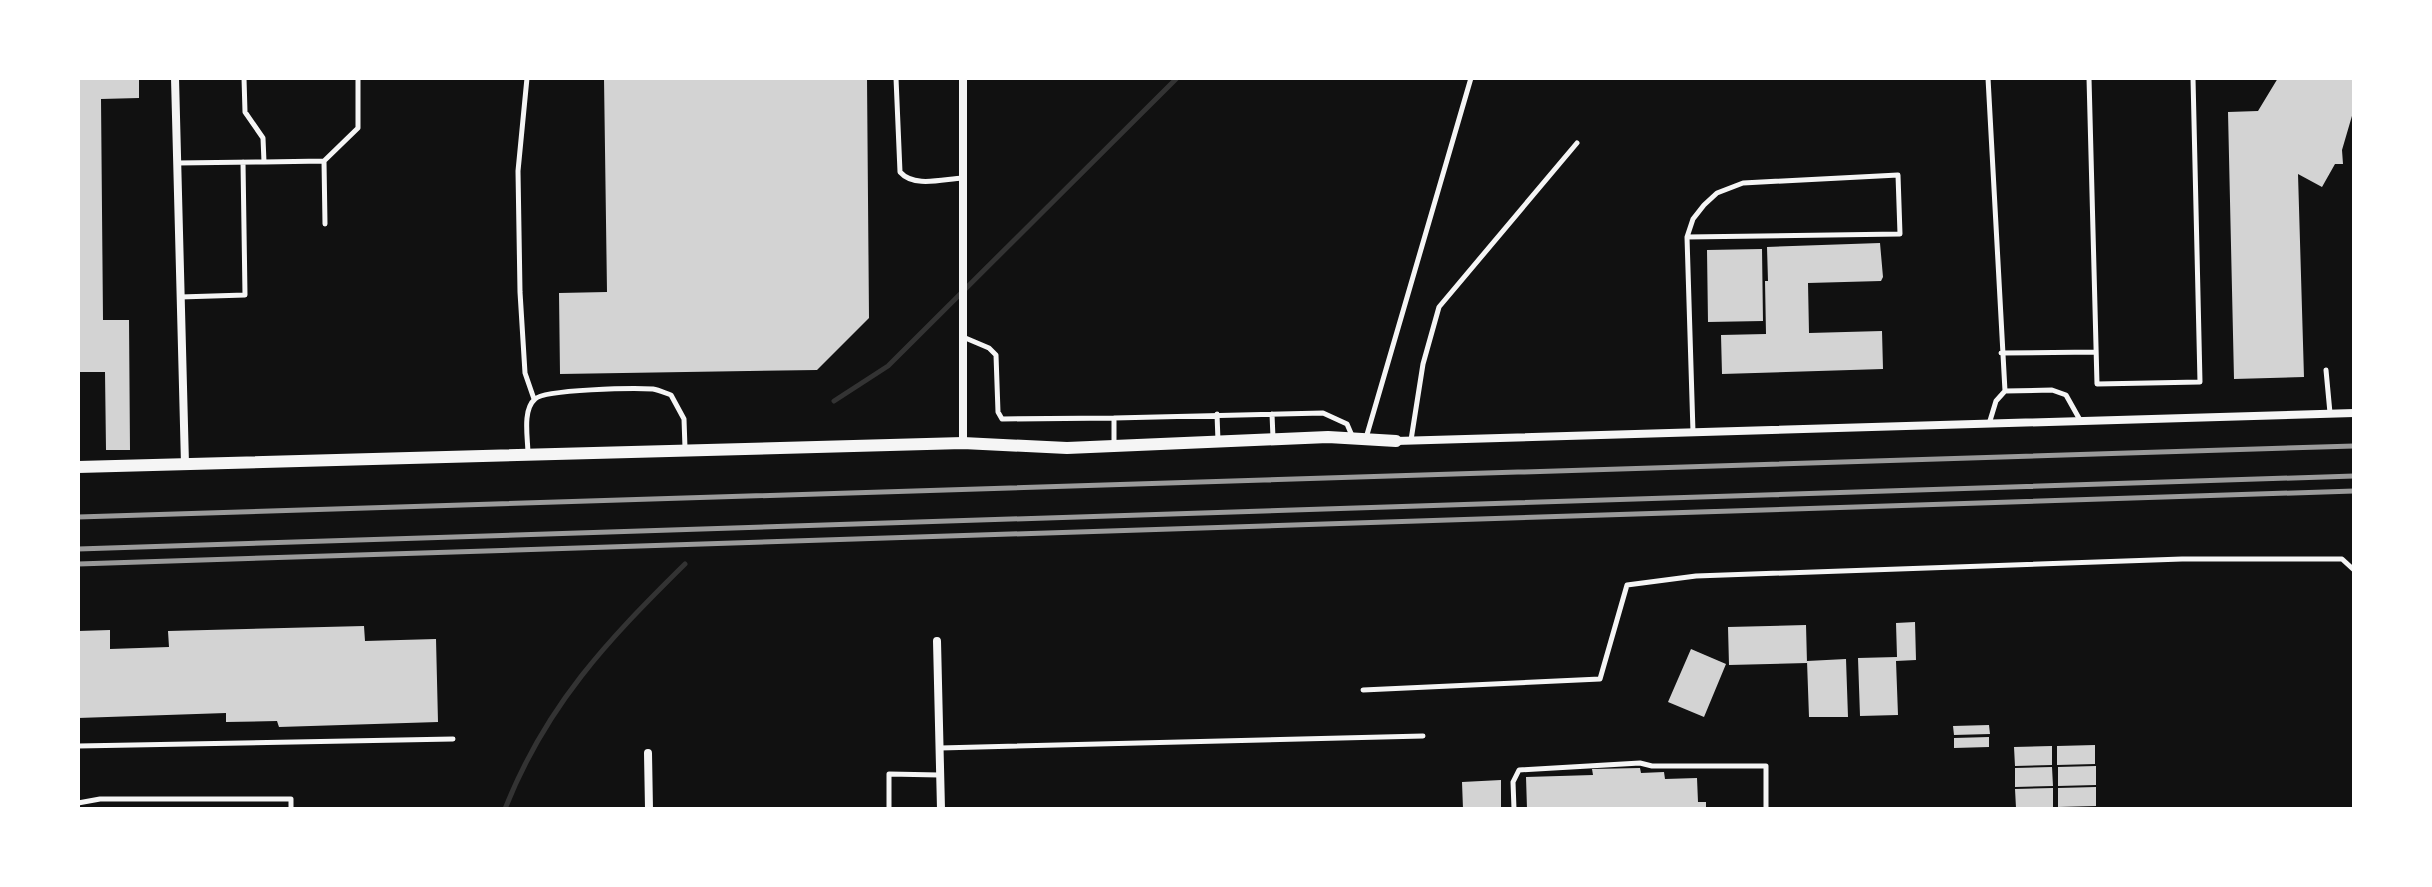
<svg xmlns="http://www.w3.org/2000/svg" width="2432" height="887" viewBox="0 0 2432 887" font-family="Rubik,sans-serif">
  <rect width="100%" height="100%" fill="#111"/>
  <g fill="none" stroke-linecap="round" stroke-linejoin="round">
    <path stroke="#333" stroke-width="5" d="M834,401l54,-35 289,-288
      M505,809c41,-104 102,-168 180,-245"/>
  </g>
  <path fill="#d3d3d3" d="M78,78h61v20l-38,1 2,221h26l1,130h-24l-1,-78h-27z
    M604,78h263l2,240 -52,52 -257,4 -1,-81 48,-1z
    M2278,78h76v31l-12,41 1,14h-8l-13,23 -24,-13 6,203 -70,2 -6,-267 30,-1z
    M1880,243l3,34 -2,4 -73,2 1,50 73,-2 1,38 -161,5 -1,-39 45,-1 -1,-53h3l-1,-34z
    M1762,249l1,72 -55,1 -1,-72z
    M1915,622l1,38 -20,1 2,54 -38,1 -2,-58 39,-1 -1,-34z
    M1806,625l1,38 -78,2 -1,-38z
    M364,626l1,15 71,-2 2,83 -159,5 -2,-6 -51,1v-9l-148,5v-87l32,-1v19l59,-2 -1,-16z
    M1691,649l35,15 -22,53 -36,-15z
    M1846,659l2,58h-39l-2,-56z
    M1989,725l1,9 -36,1 -1,-9z
    M1989,737v10l-35,1v-10z
    M2095,745v19l-38,1v-19z
    M2052,746v19l-37,1 -1,-19z
    M2096,766v19l-38,1v-19z
    M2052,767l1,19 -38,1v-19z
    M1640,768l1,5 23,-1 1,7 32,-1 1,24h8v7h-179l-1,-32 67,-2 -1,-6z
    M1501,780v29h-38l-1,-27z
    M2096,787v19l-38,1v-19z
    M2053,788v19l-37,1 -1,-19z"/>
  <g fill="none" stroke-linecap="round" stroke-linejoin="round">
    <path stroke="#f5f5f5" stroke-width="5" d="M527,78l-9,93 2,121 5,81 9,26
      M896,78l4,94c14,16 43,7 63,6
      M1988,78l17,313
      M2089,78l8,306 103,-2 -7,-304
      M264,162l60,-1
      M177,163l87,-1 -1,-24 -18,-26 -1,-34
      M325,224l-1,-63 34,-33v-50
      M1687,237l213,-3 -2,-59 -155,8 -26,10 -13,12 -11,14 -6,18 6,195
      M180,297l65,-2 -2,-133
      M963,337l26,11 7,7 2,57 4,7 112,-1
      M2001,353l95,-1
      M2326,370l4,43
      M1217,414l1,27
      M1272,414l1,24
      M1989,424l7,-23 9,-10 47,-1 14,5 14,25
      M1366,438l105,-360
      M1411,440l12,-76 16,-57 138,-164
      M1114,445v-27l209,-5 24,11 6,14
      M528,454c0,-15 -6,-44 7,-55 10,-10 100,-11 118,-10 6,1 12,4 18,6l13,24 1,29
      M1363,690l237,-11 27,-94 69,-9 486,-17h160l12,11
      M78,746l375,-7
      M940,748l483,-12
      M78,803l22,-4h191v10
      M889,809v-35l50,1
      M1514,809l-1,-27 6,-12 121,-7 12,3h114v43"/>
    <path stroke="#f5f5f5" stroke-width="8" d="M175,78l10,386
      M963,78v365
      M1396,441l958,-28
      M937,641l4,168
      M648,753l1,56"/>
    <path stroke="#f5f5f5" stroke-width="12" d="M78,467l885,-24 104,5 261,-11 68,4"/>
    <path stroke="#9a9a9a" stroke-width="5" d="M78,517l2276,-71
      M78,549l2276,-73
      M78,564l2276,-73"/>
  </g>
  <rect width="2432" height="887" fill="none" stroke="#ffffff" stroke-width="160"/>
</svg>
